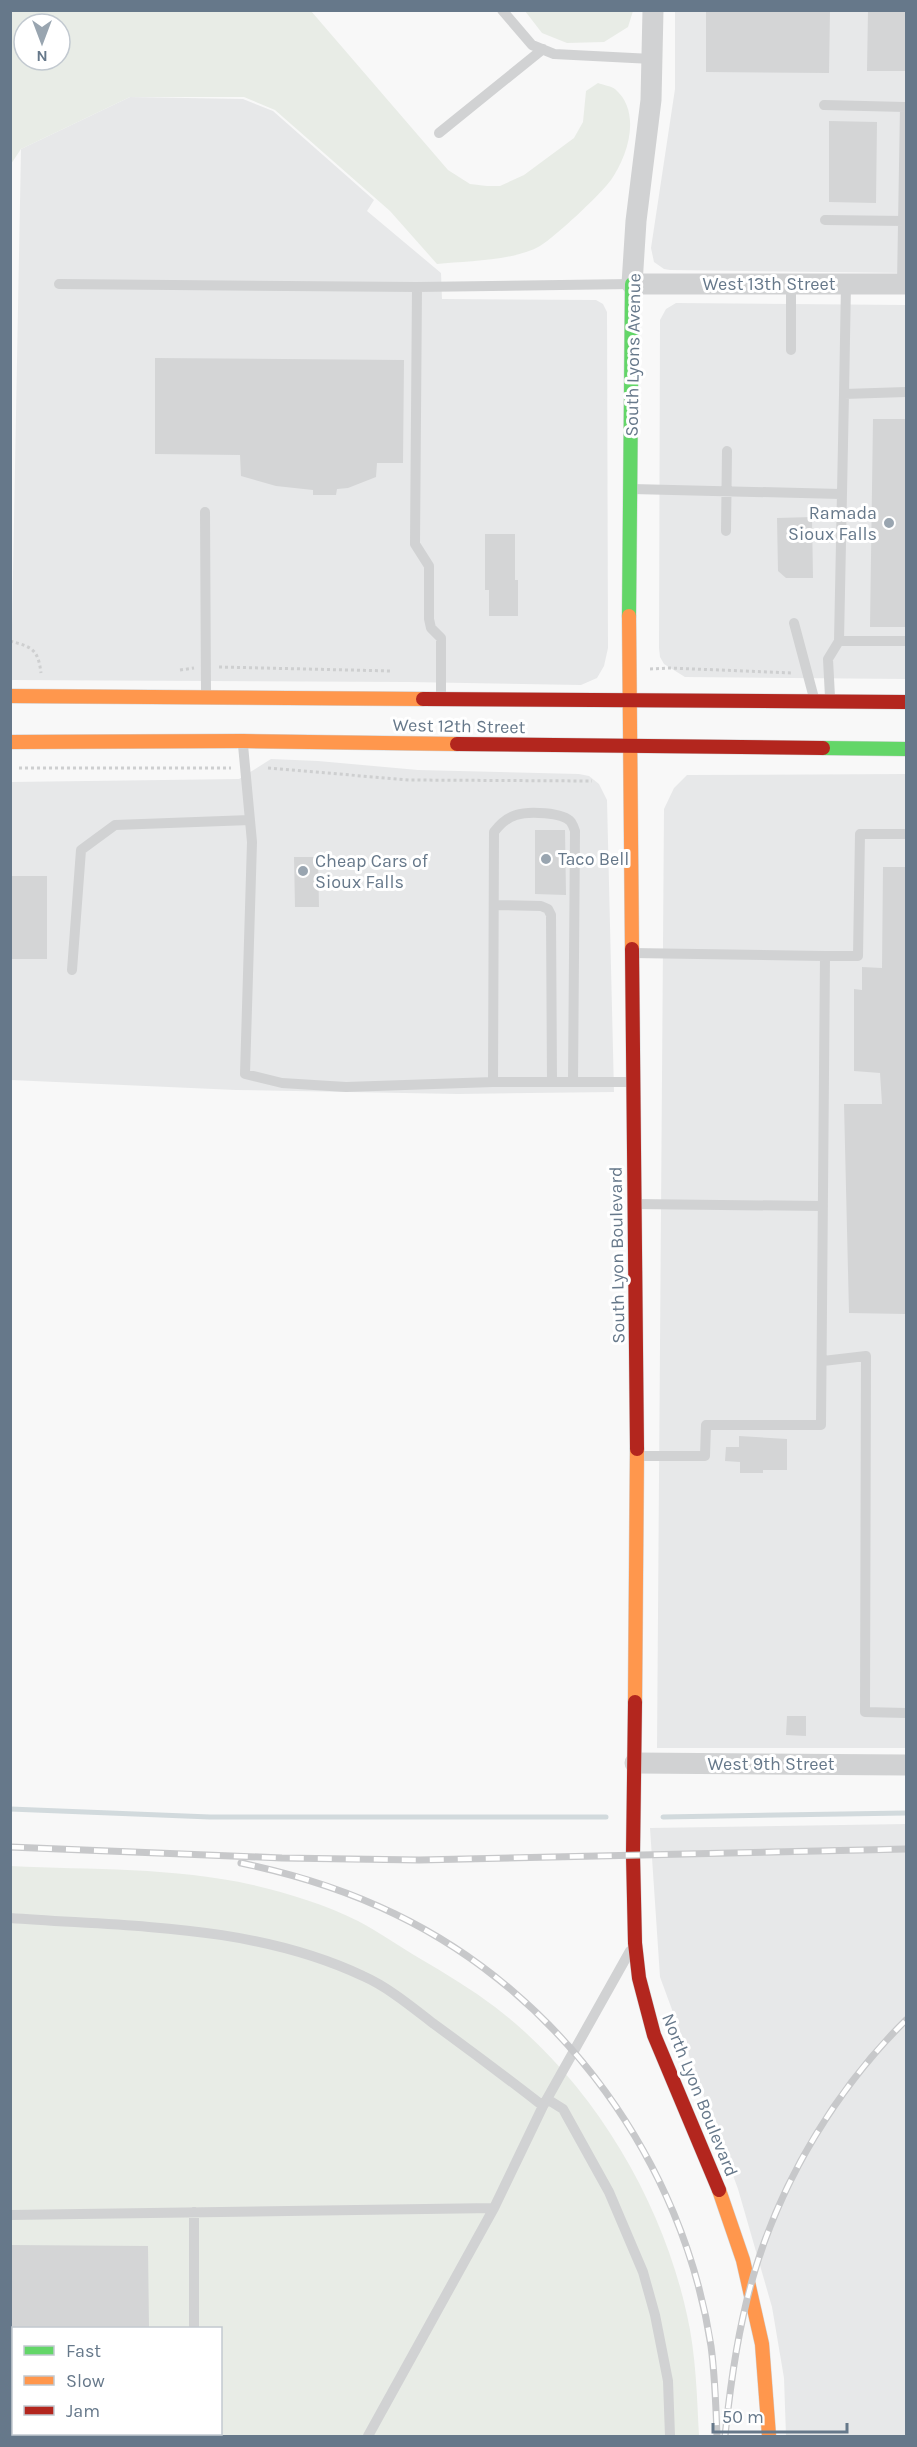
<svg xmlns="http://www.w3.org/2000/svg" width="917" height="2447" viewBox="0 0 917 2447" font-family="Karla,sans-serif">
  <rect width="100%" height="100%" fill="#f8f8f8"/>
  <path fill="#e7e8e9" d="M675,11h231v262l-236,-3 -6,-1 -10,-7 -3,-14 24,-159z
    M130,97l113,2 30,12 101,89 -7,11 74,62 1,26 154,1 7,4 4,8 1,336 -4,18 -7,12 -16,7 -173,-3 -397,-2 10,-531z
    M676,303l230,2v374l-221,-2 -21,-13 -4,-7 -1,-9 1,-328 6,-11z
    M271,759l47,2 100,9 161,4 10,2 10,8 8,16 7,292 -156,2 -222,-4 -225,-10v-298l228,-3z
    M906,774v974h-249l7,-939 10,-21 13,-13z
    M906,1824v612h-120l-2,-58 -12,-71 -34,-118 -78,-212 -10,-149z"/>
  <path fill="#e8ece6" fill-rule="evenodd" d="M11,10l300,1 137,159 22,14 17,2h13l24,-11 50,-37 9,-16 3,-31 12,-8c5,2 13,3 17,6 27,23 13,67 -4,91 -11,15 -55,56 -71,66 -26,15 -73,15 -103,18l-47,-53 -115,-101 -31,-13h-114l-109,52 -10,15zM24,24h36v36h-36z
    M525,11h108l-5,16 -24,15 -37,1 -25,-10z
    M11,1866c80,4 163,1 242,19 35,8 73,20 105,36 21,11 41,25 61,37 26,15 52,31 76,49 96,73 167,192 192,308 9,39 10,82 12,121h-688zM14,2328h206v106h-206z"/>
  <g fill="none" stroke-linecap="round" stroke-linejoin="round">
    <path stroke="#d2dadd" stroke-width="5" d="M10,1809l200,8h396
      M663,1817l243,-4"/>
  </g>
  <path fill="#d4d5d6" d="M706,10h124l-1,63 -123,-1z
    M868,10h38v61h-39z
    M829,121l48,1 -1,81 -47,-1z
    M155,358l249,2 -1,103h-26l-1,14 -28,11 -11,1 -1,6h-23v-5l-37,-4 -35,-10 -1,-21 -85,-1z
    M873,419h33v208h-36z
    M812,517l1,61h-27l-8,-7 -1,-53z
    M485,534h30v46h3v36h-29v-26h-4z
    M535,830h30l1,65 -31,-1z
    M294,857h24l1,50h-24z
    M883,867h23v447l-57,-1 -5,-209h38l-2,-31 -26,-2v-82l8,1v-23l20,1z
    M10,876h37v83h-37z
    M739,1436l48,3v31h-24v3h-23v-11l-15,-1 1,-14h13z
    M787,1716h19v20l-20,-1z
    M10,2245l138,1 1,82h-139z"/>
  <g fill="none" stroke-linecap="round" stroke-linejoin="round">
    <defs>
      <path id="fast" d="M629,616l3,-332
        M823,748l83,1"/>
      <path id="slow" d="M629,616l3,333
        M10,696l413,3
        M10,742l233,-1 214,3
        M635,1702l2,-253
        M719,2190l24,70 19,84 7,92"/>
      <path id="jam" d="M423,699l483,3
        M457,744l366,4
        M632,949l5,500
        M635,1702l-2,153 2,88 4,35 15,57 65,155"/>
    </defs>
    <use href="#fast" stroke="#d3d5d7" stroke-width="15"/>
    <use href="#slow" stroke="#d3d5d7" stroke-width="15"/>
    <use href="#jam" stroke="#d3d5d7" stroke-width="15"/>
    <path stroke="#cecfd0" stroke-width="3" stroke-dasharray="3 3" stroke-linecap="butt" d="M10,641c22,6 28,8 31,32
      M219,667l173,4
      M650,669l20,-1 123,5
      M180,670l14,-2
      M19,768h212
      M268,768l141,12 183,1"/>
    <path stroke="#d1d2d3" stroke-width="10" d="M502,10l30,35 22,9 98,5
      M824,105l81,2 -3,177
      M439,133l104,-84
      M825,220l80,1
      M59,284l358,3 214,-3
      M417,287l-2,257 14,22v53l2,9 10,10v56
      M791,350v-66
      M844,394l2,-110
      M632,489l209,5
      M205,512l1,182
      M726,531l1,-80
      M794,623l20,75
      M839,641h67
      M830,697l-2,-38 11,-18 5,-247 62,-2
      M243,745l9,97 -7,232 37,9 64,4 147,-5
      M494,905l47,1 7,3 3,6 1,167
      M632,953l193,3
      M72,970l9,-120 34,-25 135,-5
      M573,1082l2,-251c-1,-3 -2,-6 -4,-9 -8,-10 -43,-11 -55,-7 -10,3 -16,9 -22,17l-1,250h140
      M634,1204l189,2
      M823,1361l43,-5 -1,356 41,1
      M638,1456h67l1,-31h115l4,-469h33l2,-122h46
      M10,1918c119,9 243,6 353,58 25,11 49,31 71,48 37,27 73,54 109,82l87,-155
      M547,2099l16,10 46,83 34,80 12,43 13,66 2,55
      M10,2215l484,-7
      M194,2328v-116
      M193,2436v-2
      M368,2436l126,-228 49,-102"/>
    <path stroke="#d1d2d3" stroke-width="21" d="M653,10l-2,90 -15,121 -4,63h274
      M635,1763l271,2"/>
    <use href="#fast" stroke="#63d668" stroke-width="14"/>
    <use href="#slow" stroke="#ff974d" stroke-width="14"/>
    <use href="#jam" stroke="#b3261e" stroke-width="14"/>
    <defs>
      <path id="rail" d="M10,1847l272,11 137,2 487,-11
        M241,1863c53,11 105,27 154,51 168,81 288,249 316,432 4,30 5,60 6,90
        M725,2436c6,-57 14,-114 31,-169 28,-91 82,-180 150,-247"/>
    </defs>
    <use href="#rail" stroke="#c7c8ca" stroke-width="7"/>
    <use href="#rail" stroke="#fff" stroke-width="4.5" stroke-dasharray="14" stroke-linecap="butt"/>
  </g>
  <g fill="#99a5b0" stroke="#fff" stroke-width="2">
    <circle cx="889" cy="523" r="6"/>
    <circle cx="546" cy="859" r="6"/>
    <circle cx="303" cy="871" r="6"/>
  </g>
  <g text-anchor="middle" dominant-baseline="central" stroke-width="6" stroke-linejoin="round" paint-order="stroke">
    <g font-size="18" fill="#66788a" stroke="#fff">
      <text x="769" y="284">West 13th Street</text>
      <text transform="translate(633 355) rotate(-89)">South Lyons Avenue</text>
      <text transform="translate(459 726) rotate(1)">West 12th Street</text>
      <text transform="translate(617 1255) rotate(-91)">South Lyon Boulevard</text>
      <text x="771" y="1764">West 9th Street</text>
      <text transform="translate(700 2095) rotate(68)">North Lyon Boulevard</text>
    </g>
    <g font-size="18" fill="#66788a" stroke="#fff" text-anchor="start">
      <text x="877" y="513" text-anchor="end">Ramada<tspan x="877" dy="21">Sioux Falls</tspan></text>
      <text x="558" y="859">Taco Bell</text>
      <text x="315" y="861">Cheap Cars of<tspan x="315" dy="21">Sioux Falls</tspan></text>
    </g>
  </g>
  <rect width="917" height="2447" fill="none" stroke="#66788a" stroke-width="24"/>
  <rect x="12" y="2327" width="210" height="108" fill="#ffffff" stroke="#c2c9d0" stroke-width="1.5"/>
  <rect x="24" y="2346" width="30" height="9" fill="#63d668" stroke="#c2c9d0" stroke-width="1.5"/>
  <text x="66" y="2357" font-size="18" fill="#66788a">Fast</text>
  <rect x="24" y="2376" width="30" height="9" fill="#ff974d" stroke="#c2c9d0" stroke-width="1.5"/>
  <text x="66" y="2387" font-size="18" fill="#66788a">Slow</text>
  <rect x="24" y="2406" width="30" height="9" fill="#b3261e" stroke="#c2c9d0" stroke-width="1.5"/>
  <text x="66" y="2417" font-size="18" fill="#66788a">Jam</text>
  <g transform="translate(42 42) rotate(180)"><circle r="28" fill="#ffffff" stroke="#c2c9d0" stroke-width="1.5"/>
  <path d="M0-4.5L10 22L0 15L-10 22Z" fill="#99a5b0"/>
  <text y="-9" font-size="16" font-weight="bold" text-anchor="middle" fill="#66788a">N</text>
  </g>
  <path d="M713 2423v9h134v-9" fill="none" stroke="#66788a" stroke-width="3"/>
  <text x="722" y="2423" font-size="18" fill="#66788a" stroke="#ffffff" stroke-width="4.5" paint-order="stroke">50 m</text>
</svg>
